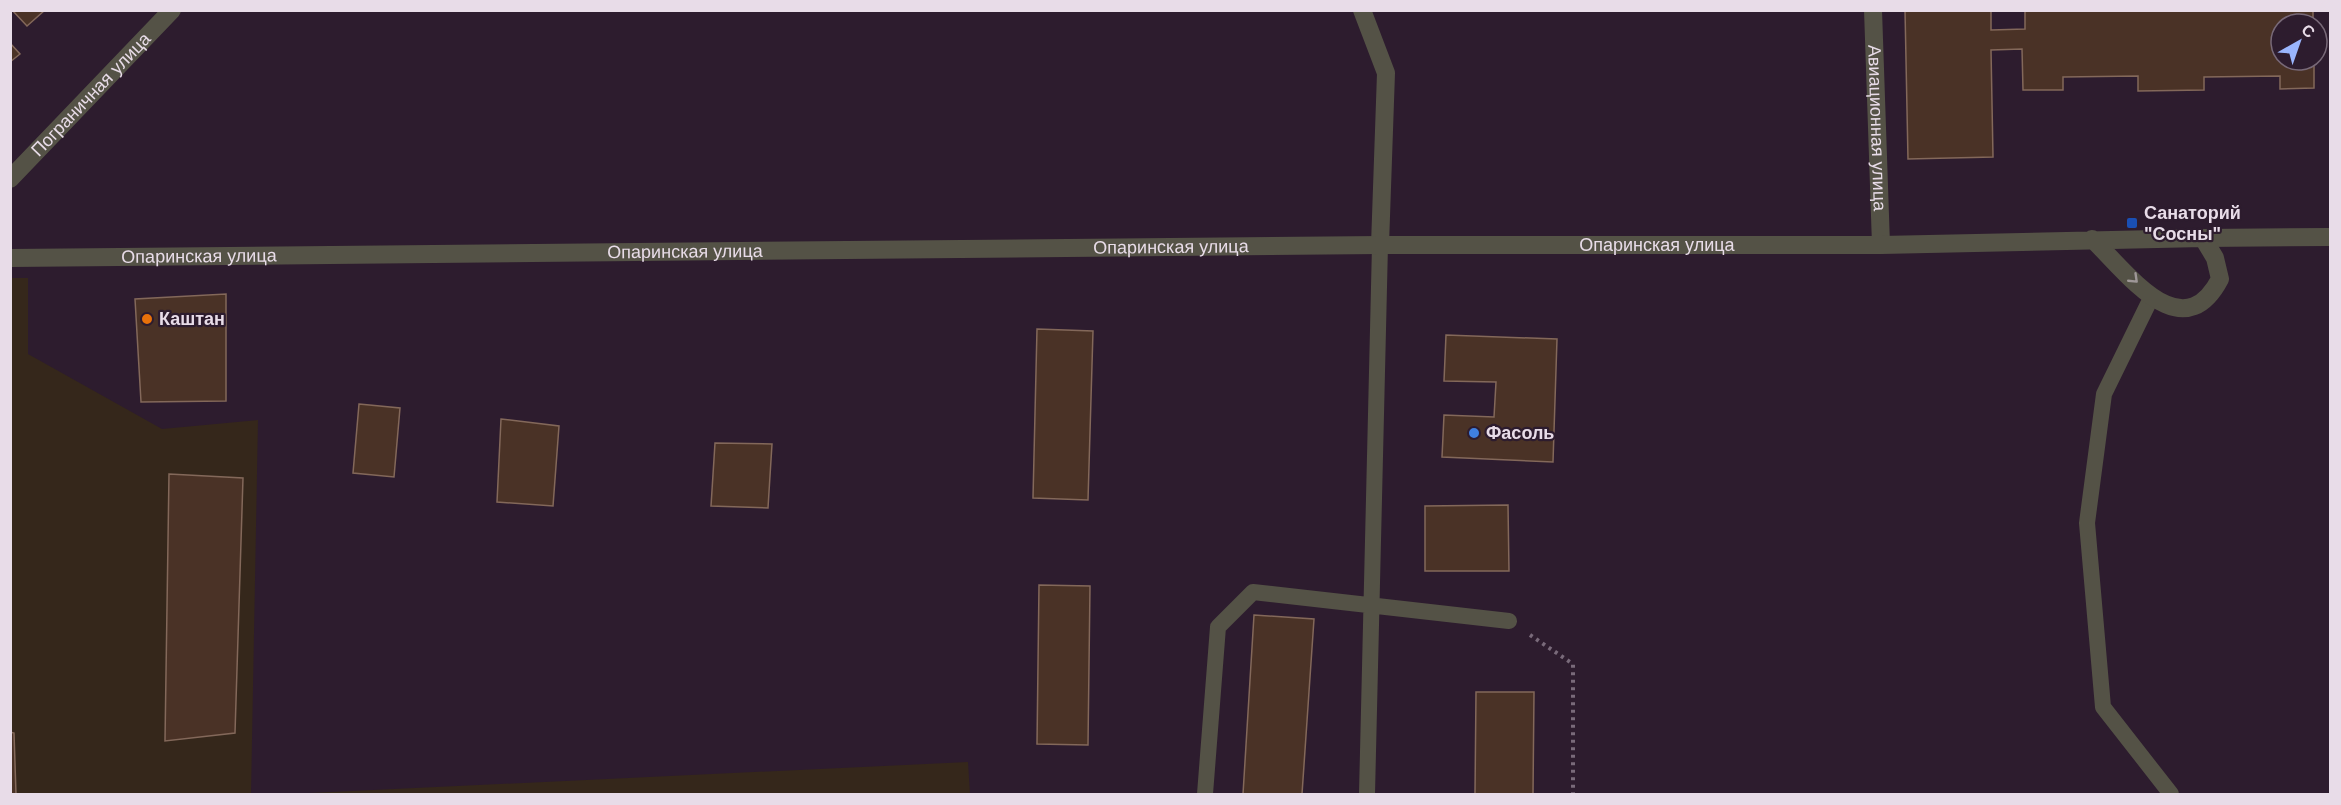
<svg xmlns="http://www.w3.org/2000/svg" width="2341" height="805" viewBox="0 0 2341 805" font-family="Helvetica,sans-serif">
  <rect width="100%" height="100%" fill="#2d1c2e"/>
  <path fill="#35271b" d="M11,278h17v76l134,75 96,-9 -7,374h-240z
    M968,762l2,32h-681z"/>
  <path fill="#4a3226" stroke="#83685a" stroke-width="1.5" d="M12,10h33l-18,16z
    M1905,10h86v20l34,-1v-19h288v14h-32v36h33v28l-34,1v-13l-76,1v13l-66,1v-15l-75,1v13h-40l-1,-41 -31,1 2,107 -85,2z
    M10,43l10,11 -10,8z
    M226,294v107l-85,1 -6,-103z
    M1037,329l56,2 -5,169 -55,-2z
    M1446,335l111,4 -4,123 -111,-5 2,-42 50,2 2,-35 -52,-1z
    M359,404l41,4 -6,69 -41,-4z
    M501,419l58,7 -6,80 -56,-4z
    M715,443l57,1 -4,64 -57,-2z
    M169,474l74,4 -8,255 -70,8z
    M1508,505l1,66h-84v-65z
    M1039,585l51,1 -2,159 -51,-1z
    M1254,615l60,4 -12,175h-59z
    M1476,692h58l-1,102h-58z
    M10,732l4,1 2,61h-6z"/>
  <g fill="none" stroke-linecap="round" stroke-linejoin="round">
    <path stroke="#796a7a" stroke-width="4" stroke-dasharray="3 4.5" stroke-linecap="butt" d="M1530,635l43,29v130"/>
    <path stroke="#545246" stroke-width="16" d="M2152,296l-48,98 -17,129 16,184 68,87
      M1205,794l13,-167 35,-35 256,29
      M1367,794l13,-549"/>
    <g stroke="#545246" stroke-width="18">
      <path d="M1362,10l24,63 -6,172"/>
      <path id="s1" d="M1873,10l8,235"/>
      <path d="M2203,238l127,-1"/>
    </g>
    <g stroke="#545246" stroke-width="18">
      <path id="s2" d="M10,179l162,-169"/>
      <path id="s3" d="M10,258l1370,-13h501l322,-7 12,20 5,21c-38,72 -93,-7 -128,-40"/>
    </g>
  </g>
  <defs><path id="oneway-chevron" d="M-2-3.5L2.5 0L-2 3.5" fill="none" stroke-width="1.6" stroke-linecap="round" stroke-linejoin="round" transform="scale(1.5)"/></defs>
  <use stroke="#9e9797" href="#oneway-chevron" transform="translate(2134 279) rotate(44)"/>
  <rect fill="#1a4fb4" stroke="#2d1c2e" stroke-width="2" x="2126" y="217" width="12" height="12" rx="3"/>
  <circle fill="#e8710a" stroke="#2d1c2e" stroke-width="2" cx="147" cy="319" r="6"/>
  <circle fill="#3f7fe0" stroke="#2d1c2e" stroke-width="2" cx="1474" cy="433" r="6"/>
  <g text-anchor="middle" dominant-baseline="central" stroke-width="4.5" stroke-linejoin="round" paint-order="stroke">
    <g font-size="18" fill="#e8dce8" stroke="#2d1c2e">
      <text stroke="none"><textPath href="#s2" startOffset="117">Пограничная улица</textPath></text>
      <text stroke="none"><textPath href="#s1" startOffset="118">Авиационная улица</textPath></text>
      <text stroke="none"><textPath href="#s3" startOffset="1647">Опаринская улица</textPath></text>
      <text stroke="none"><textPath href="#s3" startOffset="1161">Опаринская улица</textPath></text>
      <text stroke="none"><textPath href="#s3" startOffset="675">Опаринская улица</textPath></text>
      <text stroke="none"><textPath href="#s3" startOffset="189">Опаринская улица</textPath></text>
    </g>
    <g font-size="18" font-weight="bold" fill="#e8dce8" stroke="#2d1c2e" text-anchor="start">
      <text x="2144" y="213">Санаторий<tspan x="2144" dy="21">"Сосны"</tspan></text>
      <text x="159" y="319">Каштан</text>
      <text x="1486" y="433">Фасоль</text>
    </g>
  </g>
  <rect width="2341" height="805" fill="none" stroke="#e8dce8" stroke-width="24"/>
  <g transform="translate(2299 42) rotate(40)"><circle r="28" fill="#2d1c2e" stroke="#786978" stroke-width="1.5"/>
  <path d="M0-4.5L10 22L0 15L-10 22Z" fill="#9ab5fd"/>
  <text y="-9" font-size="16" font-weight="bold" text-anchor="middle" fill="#e8dce8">С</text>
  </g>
</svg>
